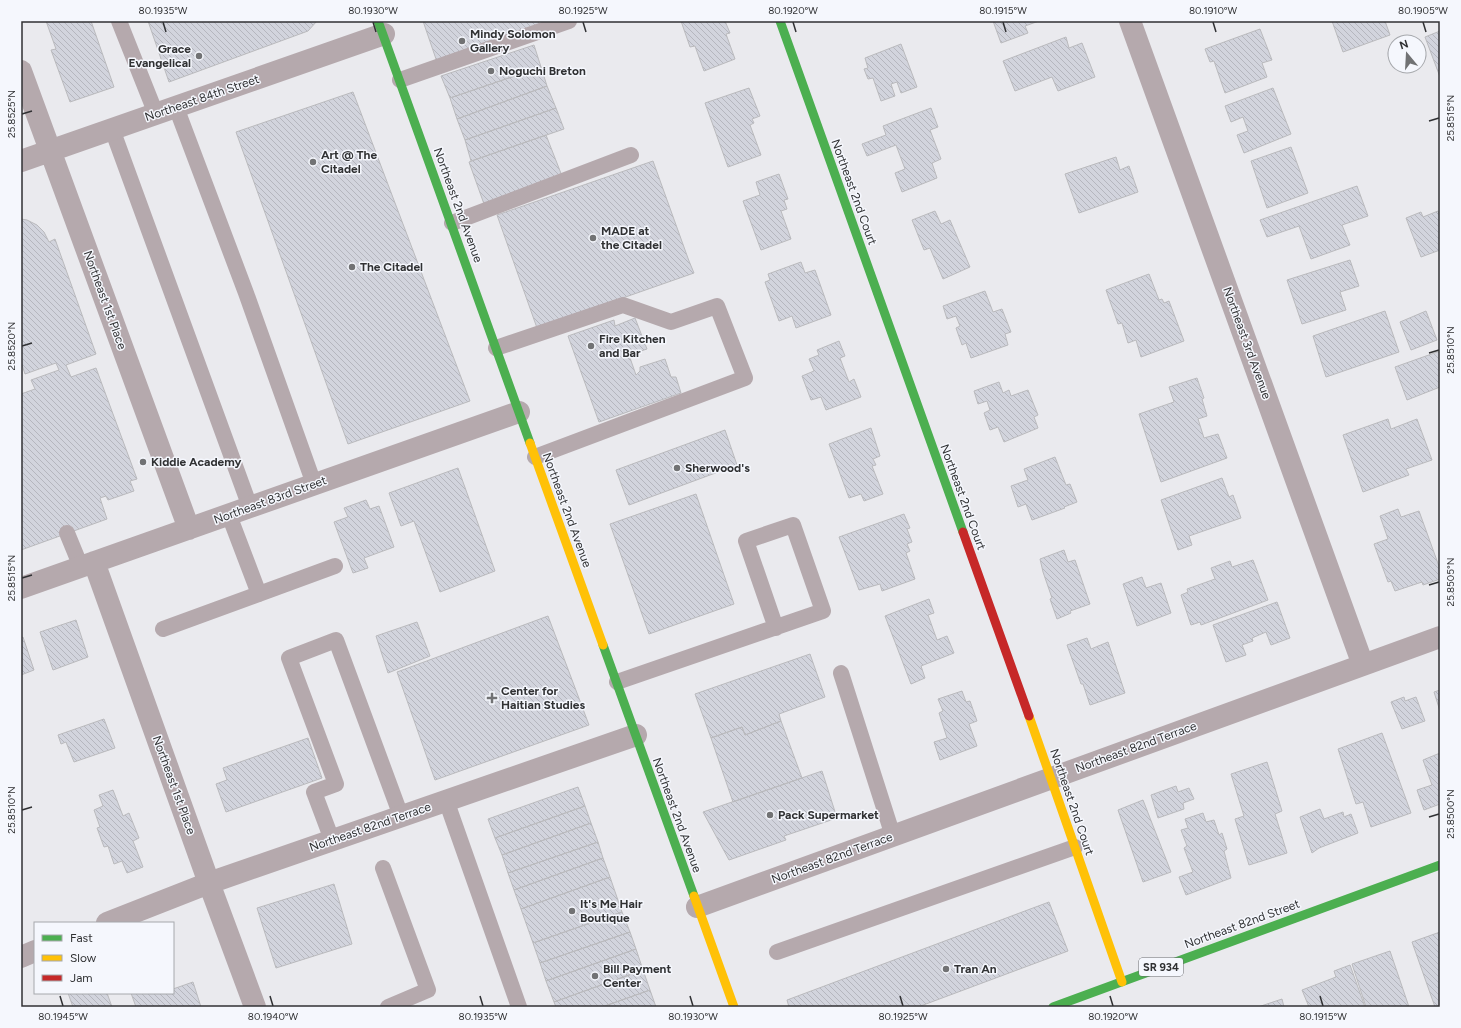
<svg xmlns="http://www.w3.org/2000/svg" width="1461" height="1028" viewBox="0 0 1461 1028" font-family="Figtree,sans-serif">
  <defs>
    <pattern id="building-back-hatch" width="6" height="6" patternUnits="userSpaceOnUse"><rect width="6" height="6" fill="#d2d4dd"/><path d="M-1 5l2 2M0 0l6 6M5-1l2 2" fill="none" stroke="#b5b6be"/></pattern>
  </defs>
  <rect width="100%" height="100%" fill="#eaeaee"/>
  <path fill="url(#building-back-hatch)" stroke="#bababd" d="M46,21h45l23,66 -44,15 -19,-52 5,-1z
    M148,21h169l-9,10 -139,51z
    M423,21h126l-112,41z
    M681,21h44l5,12 -4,1 9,25 -31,12 -9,-25 -5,1z
    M993,21h46l-14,5 3,7 -27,10z
    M1332,21h53l5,14 -47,17z
    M1260,29l12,31 -10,3 5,14 -42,16 -11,-32 -4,1 -5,-13z
    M1440,31v46l-15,-40z
    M1066,37l3,11 13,-5 13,34 -37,14 -6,-14 -37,14 -12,-30z
    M901,44l16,43 -16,6 -4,-11 -6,2 4,12 -14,5 -8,-23 -5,1 -4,-10 4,-1 -3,-10z
    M534,45l7,22 -91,31 -9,-22z
    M541,67l6,19 -90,33 -7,-21z
    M547,86l9,22 -91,32 -8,-21z
    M749,88l11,28 -8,3 2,4 -4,2 11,30 -33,12 -23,-64z
    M1273,88l18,46 -47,19 -7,-18 11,-4 -5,-14 -12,5 -6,-16z
    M353,92l117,309 -122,43 -112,-312z
    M556,108l8,21 -93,32 -6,-21z
    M931,108l7,19 -8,3 11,29 -9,4 5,15 -35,14 -7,-19 10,-4 -9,-24 -29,11 -5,-12 24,-9 -3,-9z
    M546,135l16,41 -78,28 -15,-42z
    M1291,147l17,46 -41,15 -16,-47z
    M1116,157l4,13 9,-4 9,26 -59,21 -14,-39z
    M653,161l36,100 5,12 -157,55 -40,-113z
    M779,174l9,25 -4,1 3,9 -6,2 10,28 -30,11 -18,-49 17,-6 -4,-13z
    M1357,186l11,30 -26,9 8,20 -39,14 -12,-33 -32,11 -7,-17z
    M935,211l6,13 9,-4 20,47 -27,12 -13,-31 -6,2 -12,-30z
    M1438,211l2,6v33l-19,7 -15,-39 15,-6 2,5z
    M21,219l6,1 10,5 7,7 5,10 6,-3 41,115 -30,11 5,12 25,-9 41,111 -7,2 4,10 -26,9 -2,-4 -6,2 7,21 -86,31v-156l14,-5 -4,-9 28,-10 -3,-7 -31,11 -4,-12z
    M1350,260l9,26 -19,6 6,18 -44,14 -15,-44z
    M801,262l4,11 10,-3 16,45 -35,13 -4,-12 -13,5 -14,-39 5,-2 -2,-6z
    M1149,274l10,26 3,-1 2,4 5,-2 15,40 -43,16 -5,-17 -8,3 -6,-20 -4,1 -12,-34z
    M985,291l8,21 9,-3 9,23 -6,2 3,11 -37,13 -5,-15 -4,2 -6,-17 4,-2 -4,-10 -9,3 -4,-13z
    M1385,311l14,41 -73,25 -13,-41z
    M1426,311l11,29 -26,10 -11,-28z
    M635,318l12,31 -18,6 7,20 4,-4v-4l25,-8 6,18h5l5,16 -82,29 -31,-86 46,-16 1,6z
    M839,341l6,15 -5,2 9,24 5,-3 7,18 -35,13 -5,-13 -10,3 -9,-24 12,-5 -5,-12 10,-4 -2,-5z
    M1440,351v36l-33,13 -12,-33z
    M1197,378l7,20 -2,1 5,17 -9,3 6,19 14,-4 9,24 -66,24 -22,-68 35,-12 -5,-15z
    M999,382l4,11 6,-3 2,6 17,-6 10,25 -4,2 4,11 -34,14 -6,-15 -8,3 -6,-17 6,-3 -3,-9 -9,3 -4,-13z
    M1388,419l3,10 26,-10 15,41 -26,9 3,6 -46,17 -20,-57z
    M871,428l9,28 -7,3 3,6 -4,1 11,28 -19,7 -3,-7 -12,4 -20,-54z
    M725,430l12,35 -108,40 -13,-35z
    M1055,457l11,28 4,-1 7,18 -13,5 1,1 -33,12 -6,-16 -8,3 -7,-21 17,-6 -4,-11z
    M458,468l37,103 -55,21 -26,-71 -13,5 -12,-33z
    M1222,478l7,19 4,-2 8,23 -52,18 3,9 -14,5 -17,-50z
    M696,494l38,110 -85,30 -39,-110z
    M366,500l4,9 9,-3 15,41 -30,11 4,10 -15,5 -19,-51 14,-5 -4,-9z
    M1398,509l3,8 18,-6 21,58v10l-17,6 -1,-3 -27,9 -4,-10 -3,1 -14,-38 14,-5 -8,-23z
    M904,514l6,14 -3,1 5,13 -5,2 3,7 -4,2 9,26 -33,12 -2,-7 -21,6 -20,-53z
    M1064,550l4,12 7,-2 15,44 -20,7 1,2 -14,6 -7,-20 2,-1 -9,-26 -3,-13z
    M1253,560l15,40 -67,25 -1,-3 -9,3 -10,-30 7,-3 -1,-3 28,-10 -4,-11 19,-7 2,6z
    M1142,577l4,11 15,-5 10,30 -34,13 -14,-42z
    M929,599l5,14 -6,2 9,25 10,-4 7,17 -33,13 4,12 -14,6 -26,-68z
    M1277,602l13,36 -19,7 -5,-13 -14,6 1,3 -11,4 4,10 -20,7 -13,-37z
    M548,616l41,109 -154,55 -38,-108z
    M76,620l12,37 -35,13 -13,-38z
    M417,622l13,34 -42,17 -12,-37z
    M23,637l11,33 -13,5v-37z
    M1087,638l4,11 17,-7 17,51 -35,12 -7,-21h-2l-14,-39z
    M810,654l15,43 -46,17 2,7 -36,14 -3,-8 -31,11 -16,-44z
    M1440,690v21l-6,-19z
    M962,691l4,11 4,-1 7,20 -8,3 8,22 -37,14 -6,-18 13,-4 -8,-25 4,-2 -5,-12z
    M1404,697l1,4 11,-4 9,24 -23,8 -11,-27z
    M104,719l11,29 -41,14 -8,-20 -5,2 -3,-9z
    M781,721l21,57 -69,24 -22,-64 31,-11 3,8z
    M1382,733l29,80 -40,14 -8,-25 -7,2 -18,-55z
    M308,738l14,40 -96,34 -10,-28 11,-4 -4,-12z
    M1440,753v51l-16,6 -7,-20 15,-5 -9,-25z
    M1267,762l15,49 -7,3 12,39 -38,12 -14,-46 9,-3 -13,-42z
    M822,771l15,47 -53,18 2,4 -57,20 -26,-48z
    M1176,786l2,6 11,-4 5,11 -11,4 1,6 -26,9 -7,-23z
    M578,787l7,19 -90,32 -7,-19z
    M113,790l10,26 6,-3 10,25 -6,3 10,26 -16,6 -5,-12 -8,3 -6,-18 -4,1 -7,-19 3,-1 -6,-17 9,-4 -4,-11z
    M1143,800l28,72 -28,10 -25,-72z
    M585,806l6,17 -89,32 -7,-17z
    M1320,809l4,10 19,-7 1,5 7,-3 7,19 -39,15 -7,5 -12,-36z
    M1203,813l3,9 8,-2 5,15 3,-2 5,16 -3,2 7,27 -45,17 -7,-18 14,-5 -9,-24 3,-2 -6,-16 7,-2 -3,-9z
    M591,823l7,19 -90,31 -6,-18z
    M598,842l5,16 -89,32 -6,-17z
    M603,858l7,19 -89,32 -7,-19z
    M610,877l12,35 -89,31 -12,-34z
    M334,884l18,60 -76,24 -19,-60z
    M1049,902l19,49 -150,56h-129l-2,-7z
    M622,912l8,20 -90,31 -7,-20z
    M630,932l6,17 -90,32 -6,-18z
    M1440,932v75h-5l-23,-65z
    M636,949l7,21 -89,32 -8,-21z
    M1390,951l19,56h-43l-14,-43z
    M1350,965l15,42h-56l-7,-17 34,-13 -2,-6z
    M643,970l7,20 -48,17h-46l-2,-5z
    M193,982l8,25h-65l-5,-14h42v-4z
    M650,990l6,17h-54z
    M68,993h39l5,14h-39z
    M1282,999l2,8h-26z"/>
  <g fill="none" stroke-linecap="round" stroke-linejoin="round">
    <path stroke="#b5a9ad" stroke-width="16" d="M119,21l37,93
      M400,80l169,-59
      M176,107l70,186 68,191
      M112,129l138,378
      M452,223l179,-68
      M496,348l127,-43 48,17 46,-16 28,72 -210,79
      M229,515l30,79
      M67,533l14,34
      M163,629l172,-63
      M841,673l52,163
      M617,682l206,-71 -30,-86 -47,16 30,87
      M446,800l73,207
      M332,840l-18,-48 22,-8 -47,-126 47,-18 65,176
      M383,868l45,122 -40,17
      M777,952l298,-105"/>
    <path stroke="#b5a9ad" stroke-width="22" d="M1130,21l233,644
      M21,71l168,458
      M21,161l363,-127
      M94,562l115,321 46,124
      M21,588l498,-176
      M697,907l743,-270
      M107,923l102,-40 427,-148
      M21,957l14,-6"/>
    <path stroke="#4caf50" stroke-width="9" d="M378,21l152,422
      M780,21l183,511
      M603,645l91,251
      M1053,1007l387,-142"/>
    <path stroke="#ffc107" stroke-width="9" d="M530,443l73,202
      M1029,716l93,266
      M694,896l40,111"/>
    <path stroke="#c62828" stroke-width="9" d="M963,532l66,184"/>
  </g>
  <path fill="none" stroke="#303133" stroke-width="1.5" d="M163,22l3,10M373,22l3,10M583,22l3,10M793,22l3,10M1003,22l3,10M1213,22l3,10M1423,22l3,10M22,114l10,-3M1429,121l10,-3M22,346l10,-3M1429,353l10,-3M22,578l10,-3M1429,585l10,-3M22,810l10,-3M1429,817l10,-3M60,996l3,10M270,996l3,10M480,996l3,10M690,996l3,10M900,996l3,10M1110,996l3,10M1320,996l3,10"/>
  <g fill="#717274" stroke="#f5f7fd" stroke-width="1.5">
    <circle cx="462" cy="41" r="4"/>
    <circle cx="199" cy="56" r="4"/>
    <circle cx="491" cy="71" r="4"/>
    <circle cx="313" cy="162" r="4"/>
    <circle cx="593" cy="238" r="4"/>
    <circle cx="352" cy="267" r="4"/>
    <circle cx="591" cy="346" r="4"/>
    <circle cx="143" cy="462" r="4"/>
    <circle cx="677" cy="468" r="4"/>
    <path d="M490 692h4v4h4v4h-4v4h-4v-4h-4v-4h4z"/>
    <circle cx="770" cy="815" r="4"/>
    <circle cx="572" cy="911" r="4"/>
    <circle cx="946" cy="969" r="4"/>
    <circle cx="595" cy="976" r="4"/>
  </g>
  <g text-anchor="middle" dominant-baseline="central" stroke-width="3" stroke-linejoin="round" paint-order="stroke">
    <rect fill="#f5f7fd" stroke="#6b6c70" stroke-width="1" x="1139" y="958" width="44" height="18" rx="3"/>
    <g font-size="11" font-weight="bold" fill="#303133">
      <text x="1161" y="967">SR 934</text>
    </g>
    <g font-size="12" font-weight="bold" fill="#303133" stroke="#f5f7fd" text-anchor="start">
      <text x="470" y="34">Mindy Solomon<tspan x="470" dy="14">Gallery</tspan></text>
      <text x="191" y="49" text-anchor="end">Grace<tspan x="191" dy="14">Evangelical</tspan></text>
      <text x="499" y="71">Noguchi Breton</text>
      <text x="321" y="155">Art @ The<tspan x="321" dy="14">Citadel</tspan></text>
      <text x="601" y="231">MADE at<tspan x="601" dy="14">the Citadel</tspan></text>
      <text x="360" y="267">The Citadel</text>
      <text x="599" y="339">Fire Kitchen<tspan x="599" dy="14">and Bar</tspan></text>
      <text x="151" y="462">Kiddie Academy</text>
      <text x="685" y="468">Sherwood's</text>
      <text x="501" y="691">Center for<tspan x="501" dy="14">Haitian Studies</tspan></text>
      <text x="778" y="815">Pack Supermarket</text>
      <text x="580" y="904">It's Me Hair<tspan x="580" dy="14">Boutique</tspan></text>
      <text x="603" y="969">Bill Payment<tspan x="603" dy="14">Center</tspan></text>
      <text x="954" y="969">Tran An</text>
    </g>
    <g font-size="12" fill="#303133" stroke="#f5f7fd">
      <text transform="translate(202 98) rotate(-19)">Northeast 84th Street</text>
      <text transform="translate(854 192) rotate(70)">Northeast 2nd Court</text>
      <text transform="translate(458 205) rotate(70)">Northeast 2nd Avenue</text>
      <text transform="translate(105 300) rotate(70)">Northeast 1st Place</text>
      <text transform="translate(1247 343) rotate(70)">Northeast 3rd Avenue</text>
      <text transform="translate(963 497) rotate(70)">Northeast 2nd Court</text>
      <text transform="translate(270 500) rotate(-20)">Northeast 83rd Street</text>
      <text transform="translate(567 510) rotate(70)">Northeast 2nd Avenue</text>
      <text transform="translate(1136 747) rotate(-20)">Northeast 82nd Terrace</text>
      <text transform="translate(174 785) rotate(70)">Northeast 1st Place</text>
      <text transform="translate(1072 802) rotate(71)">Northeast 2nd Court</text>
      <text transform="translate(677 815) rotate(70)">Northeast 2nd Avenue</text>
      <text transform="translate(370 827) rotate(-19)">Northeast 82nd Terrace</text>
      <text transform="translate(832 858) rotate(-20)">Northeast 82nd Terrace</text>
      <text transform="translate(1242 924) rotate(-20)">Northeast 82nd Street</text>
    </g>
  </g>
  <rect width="1461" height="1028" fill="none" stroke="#f5f7fd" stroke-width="44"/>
  <rect x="34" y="922" width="140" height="72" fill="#f5f7fd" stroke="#a6a8ac"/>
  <rect x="42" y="935" width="20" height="6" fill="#4caf50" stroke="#a6a8ac"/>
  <text x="70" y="942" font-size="12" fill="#303133">Fast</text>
  <rect x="42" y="955" width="20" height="6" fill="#ffc107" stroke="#a6a8ac"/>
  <text x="70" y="962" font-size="12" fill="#303133">Slow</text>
  <rect x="42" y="975" width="20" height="6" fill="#c62828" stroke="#a6a8ac"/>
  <text x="70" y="982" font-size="12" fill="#303133">Jam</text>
  <g transform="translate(1407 54) rotate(342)"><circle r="19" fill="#f5f7fd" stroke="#a6a8ac"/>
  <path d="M0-3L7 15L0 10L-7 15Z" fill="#717274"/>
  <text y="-6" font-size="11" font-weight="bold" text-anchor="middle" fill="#303133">N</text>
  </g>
  <rect x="22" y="22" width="1417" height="984" fill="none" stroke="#303133" stroke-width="1.5"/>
  <g font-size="10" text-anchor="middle" fill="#303133">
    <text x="163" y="14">80.1935°W</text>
    <text x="373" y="14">80.1930°W</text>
    <text x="583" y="14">80.1925°W</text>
    <text x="793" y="14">80.1920°W</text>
    <text x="1003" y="14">80.1915°W</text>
    <text x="1213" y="14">80.1910°W</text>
    <text x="1423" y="14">80.1905°W</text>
    <text transform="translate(11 114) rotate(-90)" y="4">25.8525°N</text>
    <text transform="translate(1450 118) rotate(-90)" y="4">25.8515°N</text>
    <text transform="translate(11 346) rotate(-90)" y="4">25.8520°N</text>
    <text transform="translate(1450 350) rotate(-90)" y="4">25.8510°N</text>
    <text transform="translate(11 578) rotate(-90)" y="4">25.8515°N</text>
    <text transform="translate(1450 582) rotate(-90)" y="4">25.8505°N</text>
    <text transform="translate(11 810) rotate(-90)" y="4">25.8510°N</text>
    <text transform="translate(1450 814) rotate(-90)" y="4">25.8500°N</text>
    <text x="63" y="1020">80.1945°W</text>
    <text x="273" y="1020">80.1940°W</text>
    <text x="483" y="1020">80.1935°W</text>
    <text x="693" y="1020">80.1930°W</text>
    <text x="903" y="1020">80.1925°W</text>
    <text x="1113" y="1020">80.1920°W</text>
    <text x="1323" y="1020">80.1915°W</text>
  </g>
</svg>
